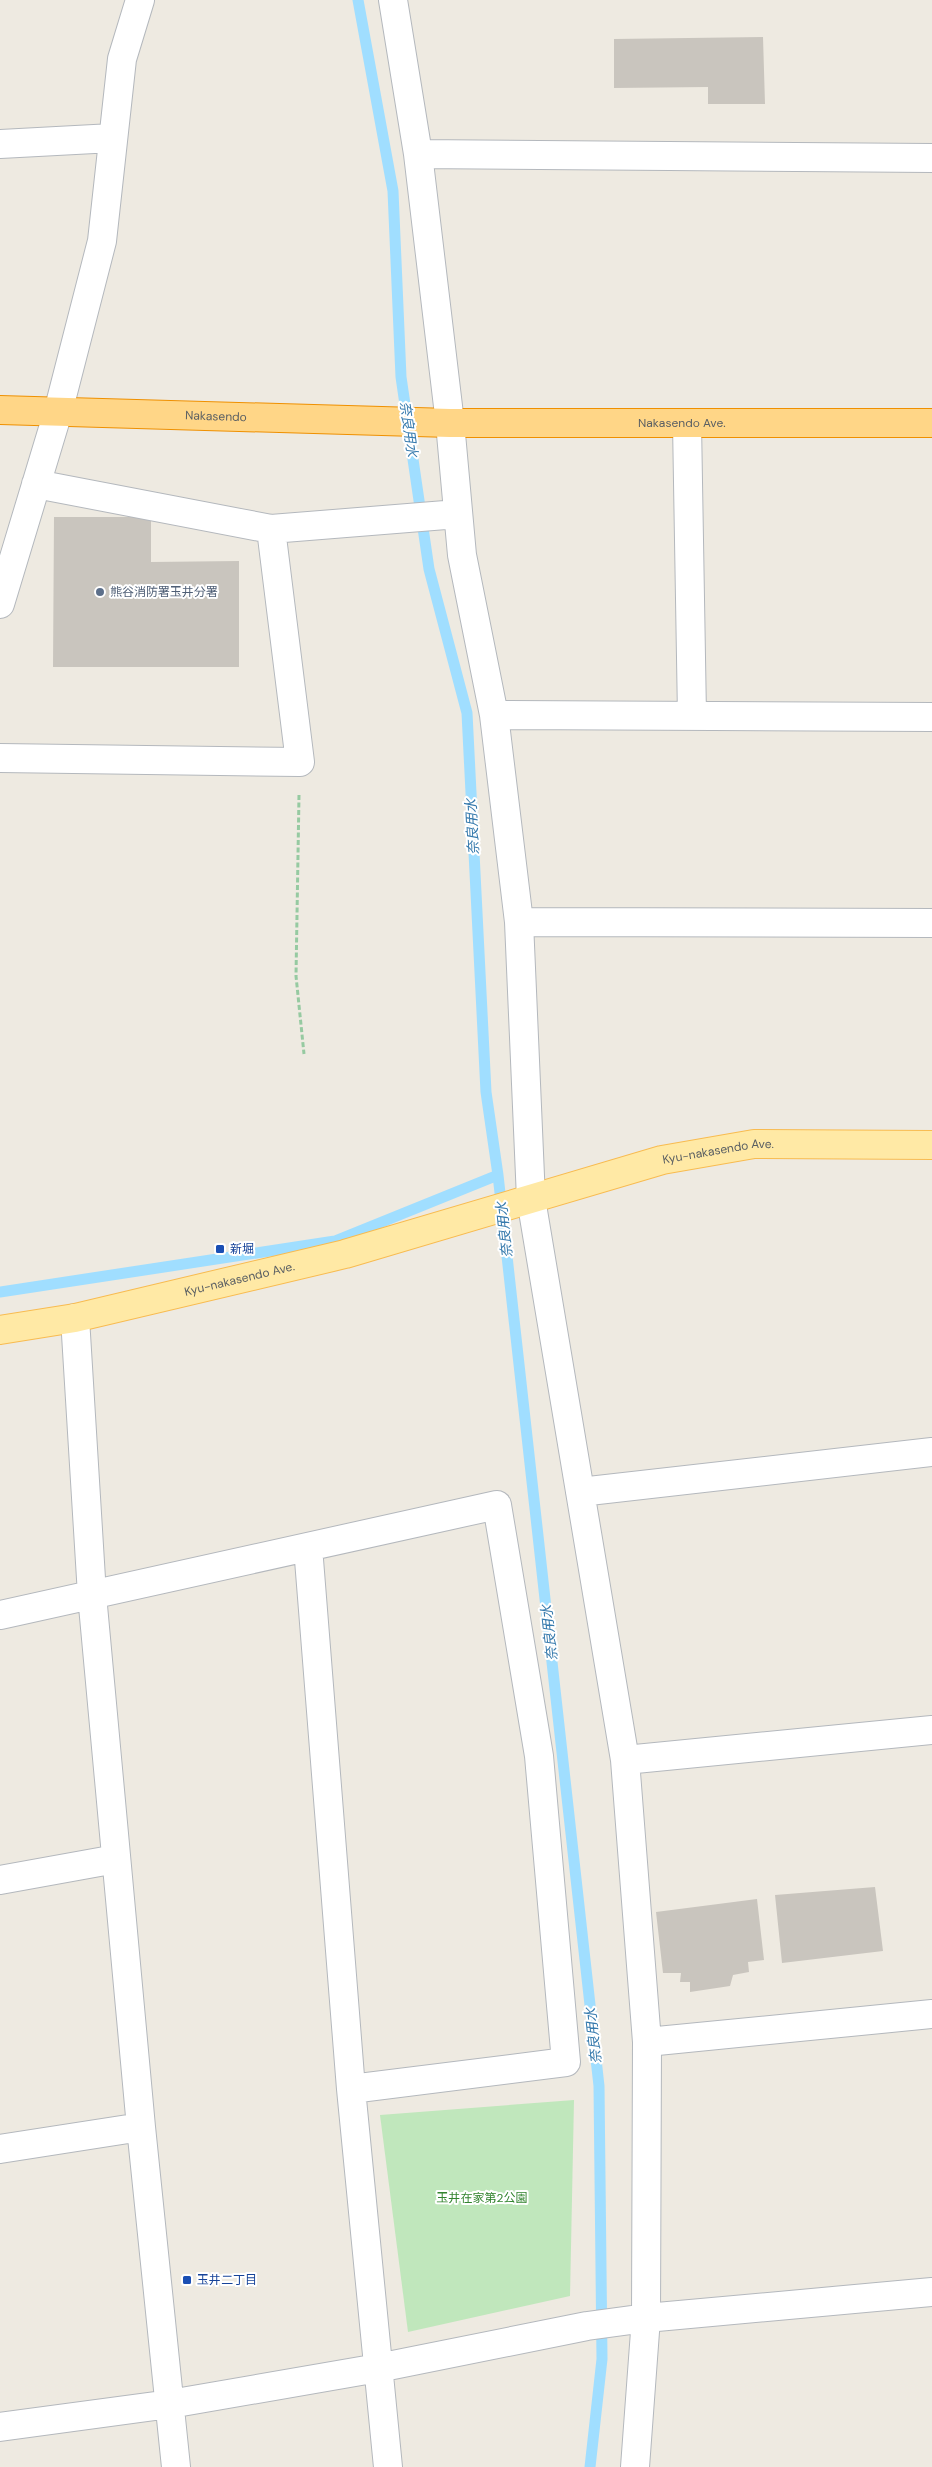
<svg xmlns="http://www.w3.org/2000/svg" width="932" height="2467" viewBox="0 0 932 2467" font-family="'DM Sans','Noto Sans JP',sans-serif">
  <rect width="100%" height="100%" fill="#eeeae1"/>
  <path fill="#c0e7bc" d="M574,2100l-4,196 -162,36 -28,-217z"/>
  <g fill="none" stroke-linecap="round" stroke-linejoin="round">
    <path stroke="#a0deff" stroke-width="11" d="M358,0l35,191 8,186 28,192 38,144 19,379 12,83 101,911 3,273 -12,108
      M0,1292l335,-51 163,-66"/>
  </g>
  <path fill="#c9c5be" d="M763,37l2,67h-57v-17l-94,1v-49z
    M54,517h97v45l88,-1v106h-186z
    M875,1887l8,64 -101,12 -7,-68z
    M757,1899l7,61 -16,2 1,10 -16,3 -3,11 -40,6v-10h-10l1,-9h-18l-7,-61z"/>
  <g fill="none" stroke-linecap="round" stroke-linejoin="round">
    <defs>
      <path id="minor" d="M393,0l25,154 32,269 12,132 32,160 25,207 12,277 94,561 22,282 -1,276 -11,149
        M0,144l113,-6
        M418,154l514,4
        M687,423l5,293
        M36,484l235,45 187,-15
        M0,604l58,-192 44,-171 20,-182 18,-59
        M494,715l438,2
        M0,758l300,4 -29,-233
        M519,922l413,1
        M75,1318l17,277 49,532 35,340
        M580,1492l352,-40
        M308,1547l43,542 37,378
        M0,1615l497,-110 42,251 27,306 -215,27
        M625,1760l307,-30
        M0,1880l116,-21
        M647,2042l285,-28
        M0,2149l141,-22
        M0,2427l170,-23 208,-36 209,-42 59,-8 286,-26"/>
      <g id="major">
        <path id="s1" d="M0,1330l75,-12 270,-64 317,-94 92,-16 178,1"/>
      </g>
      <g id="highway">
        <path id="s2" d="M0,410l450,13h482"/>
      </g>
    </defs>
    <use href="#minor" stroke="#b4b8bd" stroke-width="30"/>
    <use href="#major" stroke="#f8bb50" stroke-width="30"/>
    <use href="#highway" stroke="#ef9000" stroke-width="30"/>
    <path stroke="#96caa1" stroke-width="3" stroke-dasharray="5 2.5" stroke-linecap="butt" d="M299,795l-3,181 8,78"/>
    <use href="#minor" stroke="#fff" stroke-width="28"/>
    <use href="#major" stroke="#ffe9a5" stroke-width="28"/>
    <use href="#highway" stroke="#ffd687" stroke-width="28"/>
  </g>
  <circle fill="#5c6f8a" stroke="#fff" stroke-width="2" cx="100" cy="592" r="5"/>
  <g fill="#1a4fb4" stroke="#fff" stroke-width="2">
    <rect x="215" y="1244" width="10" height="10" rx="2.5"/>
    <rect x="182" y="2275" width="10" height="10" rx="2.5"/>
  </g>
  <g text-anchor="middle" dominant-baseline="central" stroke-width="4" stroke-linejoin="round" paint-order="stroke">
    <g font-size="12" fill="#5a5f63" stroke="#fff">
      <text stroke="none"><textPath href="#s2" startOffset="216">Nakasendo</textPath></text>
      <text stroke="none"><textPath href="#s2" startOffset="682">Nakasendo Ave.</textPath></text>
      <text stroke="none"><textPath href="#s1" startOffset="741">Kyu-nakasendo Ave.</textPath></text>
      <text stroke="none"><textPath href="#s1" startOffset="245">Kyu-nakasendo Ave.</textPath></text>
    </g>
    <g font-size="12" fill="#4e5e75" stroke="#fff" text-anchor="start">
      <text x="110" y="592">熊谷消防署玉井分署</text>
    </g>
    <g font-size="12" fill="#164399" stroke="#fff" text-anchor="start">
      <text x="230" y="1249">新堀</text>
      <text x="197" y="2280">玉井二丁目</text>
    </g>
    <g font-size="12" fill="#33842f" stroke="#fff">
      <text x="482" y="2198">玉井在家第2公園</text>
    </g>
    <g font-size="14" font-style="italic" fill="#367aad" stroke="#fff">
      <text transform="translate(409 429) rotate(82)">奈良用水</text>
      <text transform="translate(472 827) rotate(-93)">奈良用水</text>
      <text transform="translate(504 1230) rotate(-96)">奈良用水</text>
      <text transform="translate(549 1633) rotate(-96)">奈良用水</text>
      <text transform="translate(593 2036) rotate(-96)">奈良用水</text>
    </g>
  </g>
</svg>
